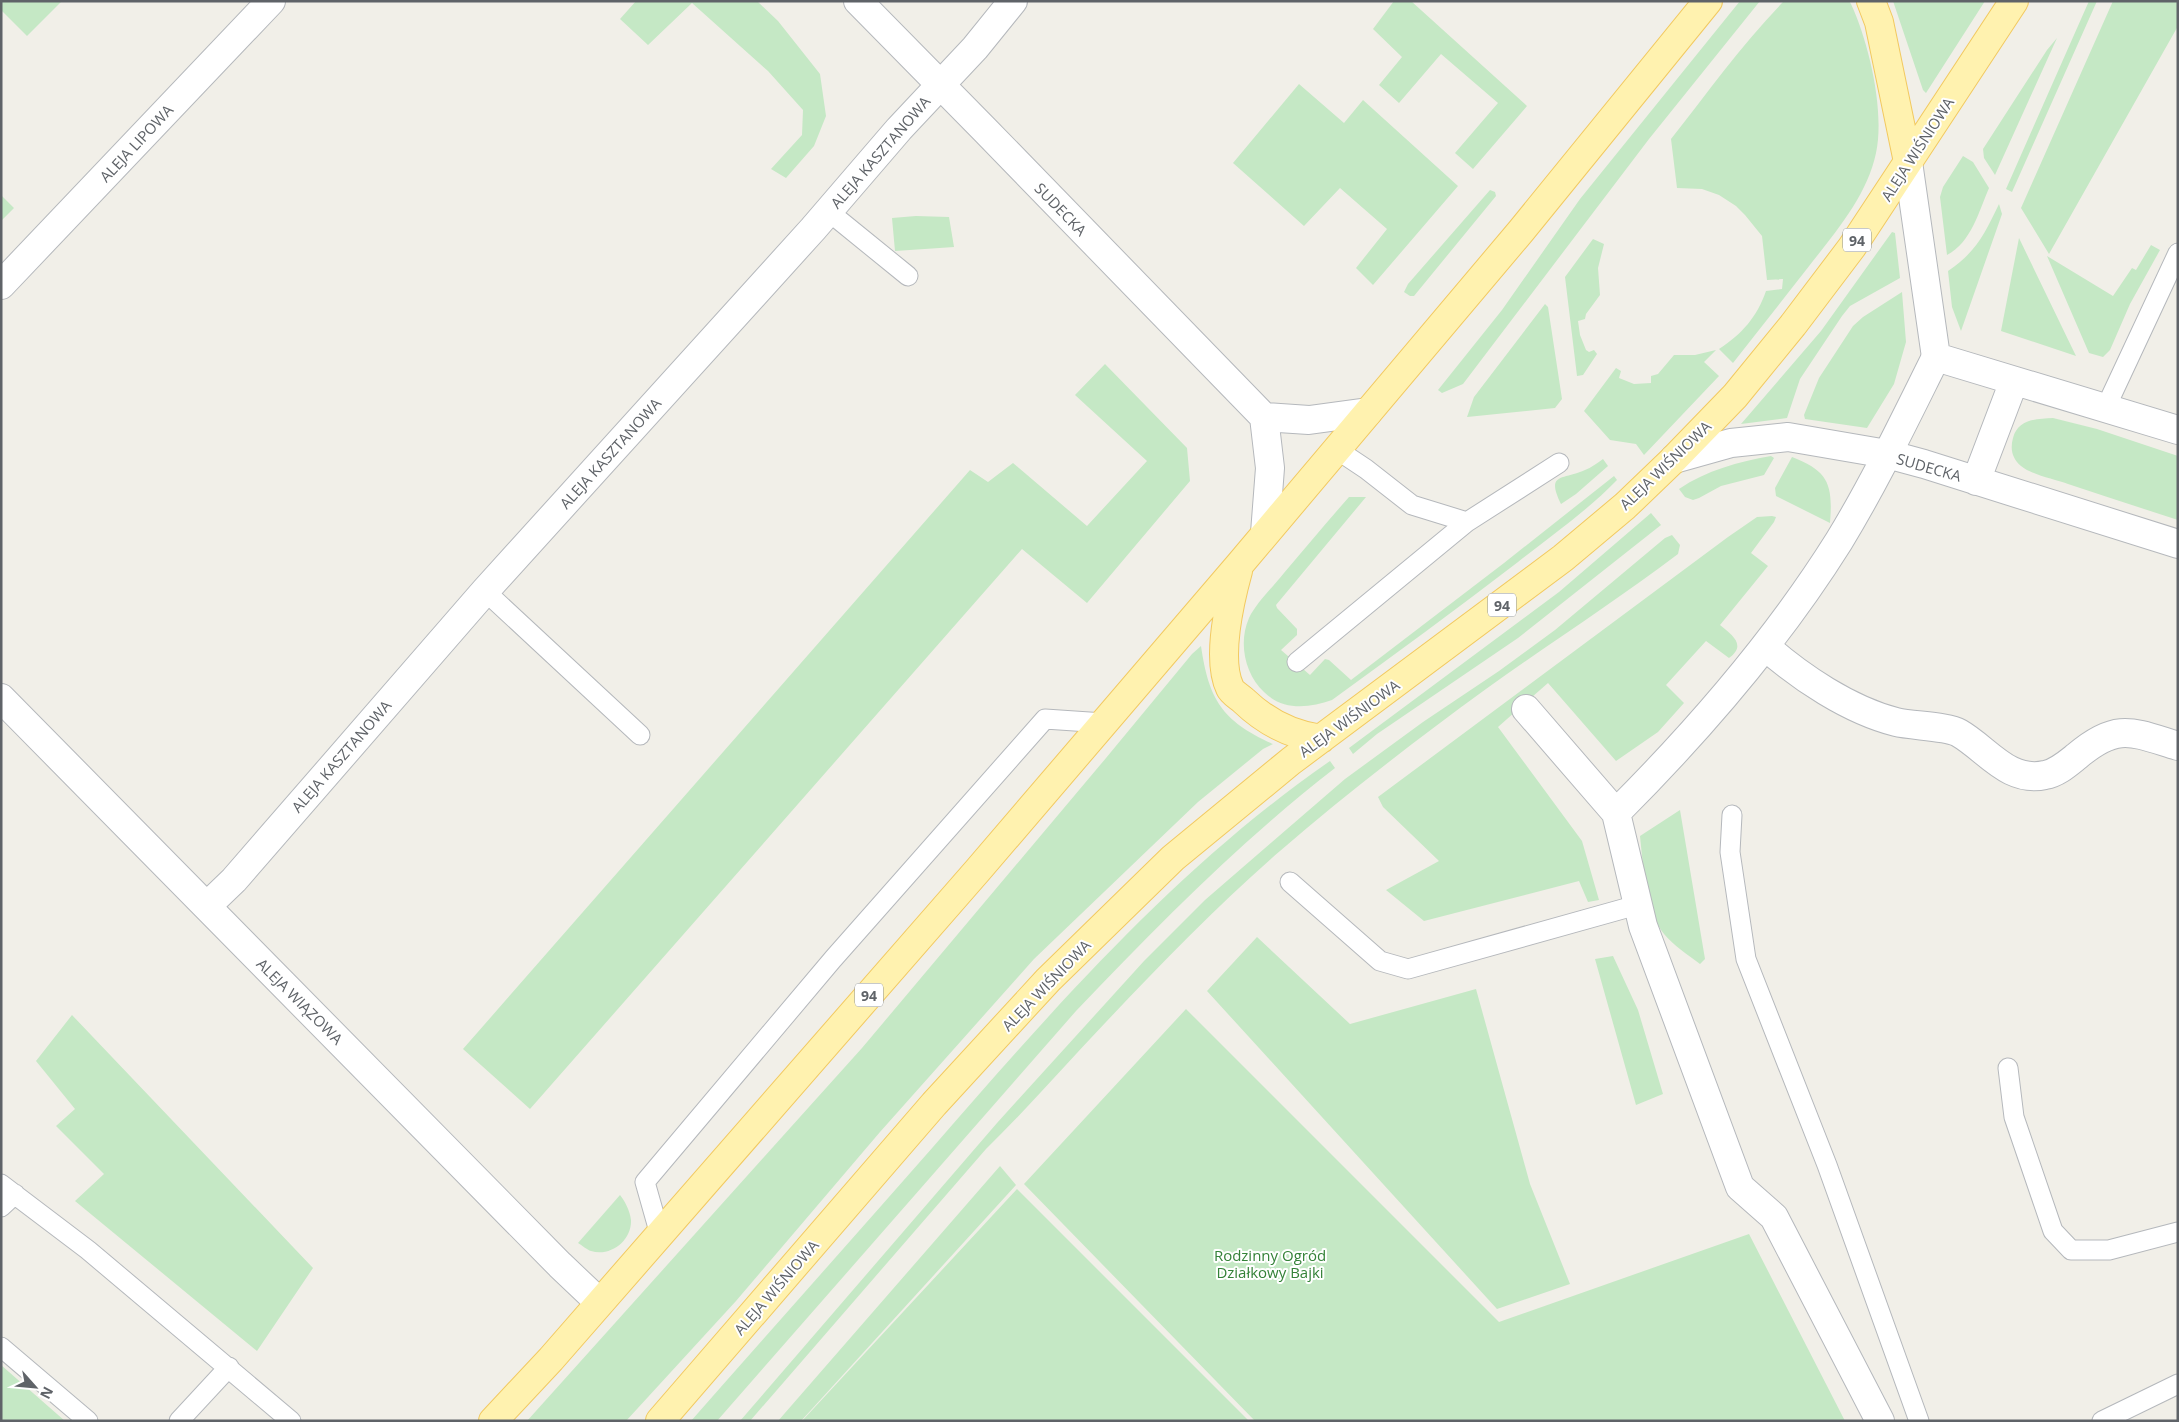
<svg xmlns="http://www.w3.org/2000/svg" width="2179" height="1422" viewBox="0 0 2179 1422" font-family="'Open Sans',sans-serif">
  <rect width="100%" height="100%" fill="#f1efe8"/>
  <path fill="#c5e8c5" d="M1,1h61l-35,35 -26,-26z
    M636,1h121l21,20 42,53 6,42 -12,30 -28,32 -15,-9 31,-34 1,-25 -35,-39 -76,-68 -44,42 -28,-26z
    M1394,1h17l116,105 -54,63 -18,-16 43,-50 -57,-49 -42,49 -20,-18 23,-28 -29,-28z
    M1740,1h20l-111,138 -186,245 -21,9 -4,-3 64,-80 78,-111z
    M1784,1h65l2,3c18,39 34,107 25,149 -9,44 -43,82 -70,117 -24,31 -49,62 -73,93l-14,-14c23,-15 38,-32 47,-58l16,-2 1,-10 -16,1 -5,-44 -17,-21 -9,-9 -17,-11 -17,-6 -25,-1 -6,-49c37,-47 71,-95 113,-138z
    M1893,1h92l-59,92 -3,-3z
    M2089,1h8l-85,191 -6,-3z
    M2113,1h65v25l-129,228 -28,-46z
    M2057,38l-62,137 -11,-17 -1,-9 64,-99z
    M1299,84l45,39 19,-23 95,86 -85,99 -17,-17 31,-39 -47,-41 -36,38 -71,-63z
    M1963,156l10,6 16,26c-10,23 -18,55 -42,67l-7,-58 3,-10z
    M1490,190l5,2 1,4 -82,100h-4l-6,-4 4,-8z
    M1,195l13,13 -13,13z
    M1999,204l3,10 -41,117 -9,-24 -4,-36c29,-20 36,-36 51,-67z
    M916,216l33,1 5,30 -59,4 -3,-33z
    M1892,232l3,1 5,45 -50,28 -8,10 -42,63 -13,39 -46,6 80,-93z
    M2019,238l57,118 -75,-25z
    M1593,239l11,5 -6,24 2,27 -14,19 -1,5 -7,2 2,14 6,15 3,2 5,-2 3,4 -14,21 -6,1 -12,-99z
    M2151,245l9,5 -30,54 -20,46 -7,7 -14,-4 -42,-97 66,40 19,-28 4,2z
    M1902,292l4,50 -12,42 -27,44 -62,-9 -1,-4 15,-37 34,-52 10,-9z
    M1545,304l3,3 14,92 -7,9 -88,9 7,-20z
    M1716,350l-12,12 15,14 -75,79 -8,-11 -26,-4 -26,-29 32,-43 5,3 -2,7 15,6 17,-1v-7l7,-2 16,-19h21z
    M1105,364l82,84 3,33 -103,122 -65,-54 -492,560 -67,-60 507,-579 18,12 25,-19 74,63 60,-65 -72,-66z
    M2053,418l44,11 81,27v64c-37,-12 -74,-24 -110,-36 -14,-5 -36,-9 -47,-18 -9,-8 -11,-17 -8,-28 5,-19 23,-19 40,-20z
    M1771,456l3,2 -10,17 -43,11 -22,12 -6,2 -8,-3 -6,-8c28,-19 59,-27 92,-33z
    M1792,457c37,14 41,28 38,66l-54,-27 -1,-8z
    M1603,459l5,7 -32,28 -15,10c-16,-32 3,-24 24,-34 6,-2 12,-7 18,-11z
    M1614,476l3,4c-30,31 -66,56 -99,82 -61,47 -124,93 -186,138 -23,8 -49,11 -68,-8 -19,-18 -26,-49 -15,-74 8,-16 24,-31 35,-45 22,-26 43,-51 65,-76h17l-90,108 1,3 20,21v6l-16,15 29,25 15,-16 4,1 22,20 153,-117z
    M1651,513l10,12 -143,113 -141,96 -24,20 -4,-6 210,-156z
    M1772,516l4,1 -2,5 -23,31 17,13 -48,59c12,10 27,20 9,33l-23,-17 -40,44 18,18 -26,29 -42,29 -68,-78 -50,44 84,114 17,59 -11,2 -9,-21 -155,40 -38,-31 53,-29 -56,-54 -5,-10 350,-260 29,-20z
    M1672,535l8,10 -2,9c-62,47 -128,89 -192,135 -70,51 -140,105 -206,162 -61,53 -118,112 -174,171 -40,42 -78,86 -120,127l-236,272h-10l257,-298 147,-162 61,-61 140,-121 78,-57 76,-51 56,-41 110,-92z
    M1201,646c8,54 21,75 72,98l-10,5 -65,53 -164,157 -154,173 -144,169 -110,120h-99l335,-373 244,-290 86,-104z
    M1330,761l5,7c-94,73 -176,156 -259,243l-359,410h-26c81,-92 162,-183 242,-274 121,-139 245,-281 397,-386z
    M1680,810l25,149 -5,5c-12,-9 -27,-19 -36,-30 -18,-23 -21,-69 -24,-98z
    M1257,937l93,87 126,-35 54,195 40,100 -73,25 -290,-318z
    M1613,956l25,54 25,84 -27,11 -41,-146z
    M1186,1009l313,313 250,-88 96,187h-590l-231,-237z
    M72,1015l241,253 -56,83 -182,-150 29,-27 -48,-48 19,-17 -39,-48z
    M1000,1166l16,19 -215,236h-23z
    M1017,1189l232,232h-447z
    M620,1195c5,6 10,16 11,25 1,20 -20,37 -40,31 -4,-1 -9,-6 -13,-8z
    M1,1365l64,56h-64z"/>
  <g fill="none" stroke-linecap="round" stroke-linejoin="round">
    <defs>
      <path id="service" d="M828,211l80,65
        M2106,407l72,-154
        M1467,522l92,-59
        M485,591l155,144
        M1297,662l170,-140 -55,-17 -46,-36 -30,-20
        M1732,815l-2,37 16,107 81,206 92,256
        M1290,882l90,79 28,8 229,-64
        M2008,1068l6,49 39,114 18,19h38l69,-18
        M1,1184l87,66 203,171
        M1,1207l14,-13
        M660,1235l-15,-53 188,-223 212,-240 59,4
        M1,1347l87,74
        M179,1421l50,-54
        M2102,1421l76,-37"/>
      <path id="minor" d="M1,285l270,-284
        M1765,646c35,31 84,64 131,76 16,4 51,4 63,11 28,16 49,50 86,42 12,-2 22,-11 32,-19 40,-34 55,-24 101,-10
        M1,698l559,567 39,37
        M1526,709l90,104c83,-83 161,-173 223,-272 36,-59 66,-122 97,-184
        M1616,813l27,113 97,261 34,30 106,204
        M207,906l27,-26 251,-289 328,-362 86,-100 76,-81 38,-47"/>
      <path id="tertiary" d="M858,1l127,129 279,287 6,51 -5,65
        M1908,162l28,195 242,73
        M1264,417l45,3 59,-8
        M1674,459l57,-16 57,-6 99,17 37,10 254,80
        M1976,481l38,-100"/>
      <path id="primary" d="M1871,1l8,21 29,140
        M1238,571c-8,29 -22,88 -8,117 2,5 10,9 14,13 22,21 47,34 77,38
        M493,1421l58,-62 427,-489 262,-306 281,-333 187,-230
        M660,1421l274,-317 114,-124 125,-122 118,-97 272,-203 62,-52 49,-47 61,-63 58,-71 59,-78 162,-246"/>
    </defs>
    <use href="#service" stroke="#b5b8bc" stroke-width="21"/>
    <use href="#minor" stroke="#b5b8bc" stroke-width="30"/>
    <use href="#tertiary" stroke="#b5b8bc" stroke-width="30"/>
    <use href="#primary" stroke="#f2c960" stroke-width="30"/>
    <use href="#service" stroke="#fff" stroke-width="19"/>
    <use href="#minor" stroke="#fff" stroke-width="28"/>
    <use href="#tertiary" stroke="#fff" stroke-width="28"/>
    <use href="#primary" stroke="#fff2af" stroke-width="28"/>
  </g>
  <g text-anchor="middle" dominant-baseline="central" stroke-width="4" stroke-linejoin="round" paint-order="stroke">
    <g fill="#fff" stroke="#8f9295" stroke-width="1">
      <rect x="1843" y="228.5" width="28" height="23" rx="4"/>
      <rect x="1488" y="593.5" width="28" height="23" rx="4"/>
      <rect x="855" y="983.5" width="28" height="23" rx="4"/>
    </g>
    <g font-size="14" font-weight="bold" fill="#5f6368">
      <text x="1857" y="240">94</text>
      <text x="1502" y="605">94</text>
      <text x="869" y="995">94</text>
    </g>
    <g font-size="15" fill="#5f6368" stroke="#fff">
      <text transform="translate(136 143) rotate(-47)">ALEJA LIPOWA</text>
      <text transform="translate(1917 149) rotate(-57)">ALEJA WIŚNIOWA</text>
      <text transform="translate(880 152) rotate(-49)">ALEJA KASZTANOWA</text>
      <text transform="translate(1061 209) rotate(46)">SUDECKA</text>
      <text transform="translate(610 453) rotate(-48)">ALEJA KASZTANOWA</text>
      <text transform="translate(1665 465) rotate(-44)">ALEJA WIŚNIOWA</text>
      <text transform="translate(1929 467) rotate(16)">SUDECKA</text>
      <text transform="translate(1349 718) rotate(-36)">ALEJA WIŚNIOWA</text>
      <text transform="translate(341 756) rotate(-49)">ALEJA KASZTANOWA</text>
      <text transform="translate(1046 985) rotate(-46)">ALEJA WIŚNIOWA</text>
      <text transform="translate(300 1001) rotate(45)">ALEJA WIĄZOWA</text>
      <text transform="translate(776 1287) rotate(-49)">ALEJA WIŚNIOWA</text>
    </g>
    <g font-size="15" fill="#348238" stroke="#fff">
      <text x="1270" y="1255">Rodzinny Ogród<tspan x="1270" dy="17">Działkowy Bajki</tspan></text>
    </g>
  </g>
  <rect width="2179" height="1422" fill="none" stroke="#5f6368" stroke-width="5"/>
  <g transform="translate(35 1387) rotate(117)" stroke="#ffffff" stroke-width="4" paint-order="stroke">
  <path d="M0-4L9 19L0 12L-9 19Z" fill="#5f6368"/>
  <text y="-8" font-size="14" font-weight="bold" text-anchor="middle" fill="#5f6368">N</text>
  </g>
</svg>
